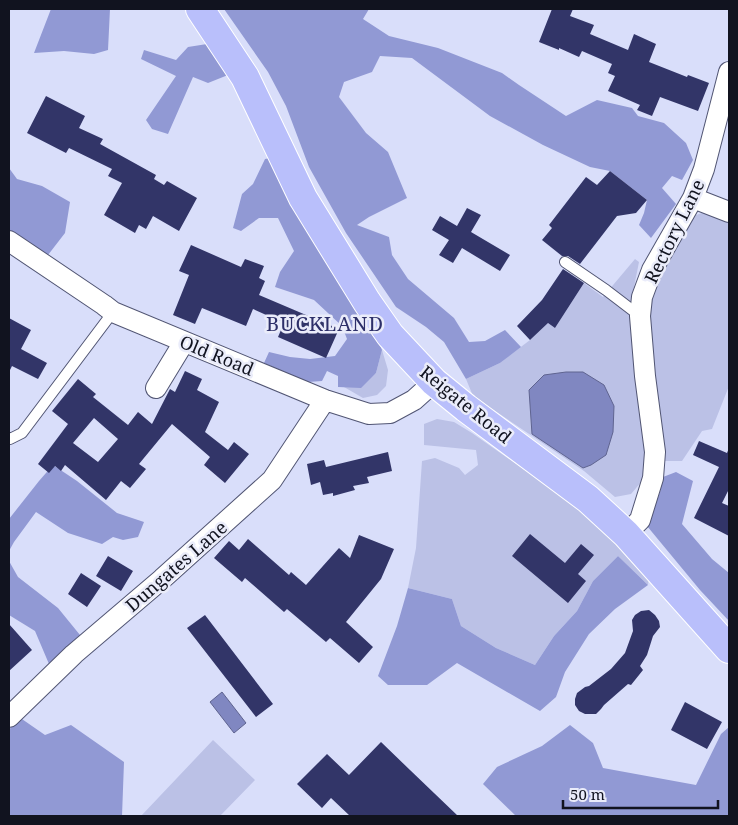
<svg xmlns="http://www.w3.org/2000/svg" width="738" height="825" viewBox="0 0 738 825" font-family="'Noto Serif',serif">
  <rect width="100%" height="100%" fill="#d9defa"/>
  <path fill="#bbc1e6" d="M702,213l27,8v165l-17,43 -10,2 -20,30h-18l-12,-99 -3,-62 9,-30 32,-53z
    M635,259l4,3 -8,40 3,44 12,90 -1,23 -3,22 -11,13 -16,3 -31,-26 -111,-75 -7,-17 34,-16 30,-23 18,-17 7,5 29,-45 19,14z
    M382,350l6,20 -2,16 -9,9 -14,3 -19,-11h17l15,-14z
    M437,419l17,3 18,11 111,78 39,35 27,32 -1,7 -30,-29 -25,25 -16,30 -23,25 -19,29 -39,-17 -35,-22 -9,-27 -44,-11 8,-40 6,-87 13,-3 24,10 6,7 13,-10 -2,-15 -52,-5v-21z
    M213,740l42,40 -35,36h-79z"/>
  <path fill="#9199d4" d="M51,9h59l-2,41 -14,4 -30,-3 -30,2z
    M224,9h145l-6,10 26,17 49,12 64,25 17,12 47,31 31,-16 35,8 6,8 26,7 22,20 7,17 -11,20 -10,-4 -10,12 14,16 -25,34 -12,-13 5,-12 3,-13 -37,-29 -20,-4 -47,-22 -53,-29 -78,-58 -32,-2 -8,16 -28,10 -5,15 27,36 22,19 19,46 -38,19 -12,8 32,12 3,18 16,24 46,39 15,24 16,-1 20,-11 16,17 -21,16 -34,16 -22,-37 -18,-15 -30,-20 -50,-74 -37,-66 -23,-61 -18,-34z
    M207,44l21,31 -20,8 -15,-6 -25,57 -16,-5 -6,-9 30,-44 -35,-17 3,-9 32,10 12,-13z
    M270,158l103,171 9,21 -6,23 -15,15 -23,-1v-11l-11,-5 -5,10 -14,1 -44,-19 5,-11 21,5 20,2 25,-3 12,-17 -5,-13 -28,-26 -39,-13 5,-15 14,-21 -16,-33h-19l-18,13 -8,-3 9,-34 11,-10 12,-25z
    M9,168l8,11 25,7 28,16 -5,31 -17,22 -39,-22z
    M53,465l24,16 40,32 27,9 -6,15 -15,3 -10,-3 -11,7 -34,-11 -32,-21 -22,30 -5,9v-32l30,-38z
    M676,472l17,9 -11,43 30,35 17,14v48l-29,-31 -53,-64 13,-34 3,-15z
    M618,556l30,29 -33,24 -26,25 -24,38 -9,25 -16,14 -83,-48 -30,22h-39l-10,-9 19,-50 11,-38 44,11 9,27 35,22 39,17 19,-29 23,-25 16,-30z
    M9,561l9,16 40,31 22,27 -31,29 -14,-33 -26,-16z
    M19,717l26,18 26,-10 53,37 -2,54h-113v-86z
    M570,725l23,18 10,25 93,17 25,-51 8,-7v89h-213l-33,-32 14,-17 45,-21z"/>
  <path fill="#8087c1" stroke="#5f6490" d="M566,372h17l21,13 10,21 -1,26 -7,23 -15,10 -8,3 -51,-34 -3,-44 15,-15z
    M222,692l24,31 -12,10 -24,-31z"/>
  <path fill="#323568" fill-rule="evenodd" d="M552,9h21l-3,7 24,9 -4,9 38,16 6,-16 22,10 -7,18 38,15 1,-2 21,8 -11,28 -38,-14 -8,19 -15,-6 3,-5 -32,-14 7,-15 -7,-3 4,-9 -30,-13 -3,6 -20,-9v2l-20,-8z
    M46,96l39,20 -6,12 24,11 -3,5 56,31 -2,4 10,6 3,-4 30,17 -18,33 -26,-15 -7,13 -7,-4 -4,8 -31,-18 18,-32 -14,-7 4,-7 -43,-21 -3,5 -39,-20z
    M610,171l37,29 -11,13 -19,3 -37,48 -12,-8h-6l-20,-16 10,-12 -3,-3 37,-48 11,8z
    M467,208l14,7 -10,17 39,23 -10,16 -38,-23 -9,15 -14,-8 10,-15 -17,-10 8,-14 17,10z
    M191,245l50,22 4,-8 19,7 -5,12 6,3 -6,14 80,34 -13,29 -48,-21 6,-14 -31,-14 -7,17 -44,-18 -7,16 -22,-9 16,-40 -10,-4z
    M563,269l21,14 -29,45 -7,-5 -18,17 -13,-14 25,-26z
    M9,318l22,12 -10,19 26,14 -9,16 -26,-13 -3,6z
    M185,371l17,8 -5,11 22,12 -14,30 23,18 6,-8 15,12 -24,29 -21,-18 6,-8 -38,-33 -33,40 7,5 -16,19 -9,-7 -15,19 -41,-35 -4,6 -6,-5 -6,7 -11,-9 30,-40 -16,-13 26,-32 18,15 -3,3 35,28 10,-13 14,12 18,-35 5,3zM94,418l24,21 -20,23 -25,-19z
    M699,441l28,12 2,-5v41l-7,14 7,3v30l-35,-18 25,-51 -26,-12z
    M388,452l4,19 -25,6 2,6 -16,3 2,4 -22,6v-3l-10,2 -3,-13 -9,3 -4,-21 17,-4 2,7z
    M530,534l35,29 16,-19 13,11 -16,19 8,7 -18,22 -56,-47z
    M359,535l35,14 -13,30 -35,43 27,25 -14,16 -29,-25 -4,4 -39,-33 -3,3 -39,-34 -3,4 -28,-24 15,-17 10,9 9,-11 41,36 2,-3 15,13 33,-37 11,10z
    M108,556l25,15 -12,20 -25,-15z
    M81,573l20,13 -14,21 -19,-13z
    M649,610l6,5 4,6 1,6 -7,9 -6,19 -7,11 3,4 -12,15 -3,-1 -24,21 -3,4 -5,5h-11l-6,-3 -4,-6v-6l2,-6 8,-6 4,-1 22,-17 14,-16 8,-22 -1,-11 3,-5 6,-4z
    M205,615l68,89 -17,13 -69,-89z
    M9,624l23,26 -23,21z
    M685,702l37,20 -15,27 -36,-19z
    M381,742l29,28 48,46h-108l-19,-18 -9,10 -25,-24 30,-30 22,21z"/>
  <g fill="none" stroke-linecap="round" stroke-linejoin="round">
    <defs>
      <path id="lane" d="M565,262l41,28 34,26
        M9,438l1,1 12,-6 91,-121"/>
      <path id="street" d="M693,198l36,14
        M9,241l95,64 9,7 212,88 44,14 21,-1 24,-13 20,-18
        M156,388l28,-46
        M626,534l14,-14 13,-42 2,-26 -10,-76 -5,-60 2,-19 10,-27 41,-72 11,-29 25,-97
        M9,717l65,-63 88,-75 110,-99 53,-80"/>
      <path id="primary" d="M200,9l45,68 58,121 64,104 23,33 44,47 32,26 122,91 38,35 103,115"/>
    </defs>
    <use href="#lane" stroke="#515573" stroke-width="12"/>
    <use href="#street" stroke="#515573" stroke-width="22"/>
    <use href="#primary" stroke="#fff" stroke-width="30"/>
    <use href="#lane" stroke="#fff" stroke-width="10"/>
    <use href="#street" stroke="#fff" stroke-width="20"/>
    <use href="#primary" stroke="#b9bffb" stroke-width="28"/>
  </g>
  <g text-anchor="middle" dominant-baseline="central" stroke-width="5" stroke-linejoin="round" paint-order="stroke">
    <g font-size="18" fill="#11131f" stroke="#eaecfa">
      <text transform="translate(674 231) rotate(-64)">Rectory Lane</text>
      <text transform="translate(217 355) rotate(22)">Old Road</text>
      <text transform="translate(466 404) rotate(39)">Reigate Road</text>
      <text transform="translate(176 566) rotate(-41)">Dungates Lane</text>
    </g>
    <g font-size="20" letter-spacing="1" fill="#2d2f69" stroke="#eaecfa">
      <text x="325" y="323">BUCKLAND</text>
    </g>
  </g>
  <rect width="738" height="825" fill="none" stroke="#11131f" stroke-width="20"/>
  <path d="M563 800v8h155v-8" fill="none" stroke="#11131f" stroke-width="2.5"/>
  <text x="570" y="800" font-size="15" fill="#11131f" stroke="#eaecfa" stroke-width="4" paint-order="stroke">50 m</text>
</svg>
